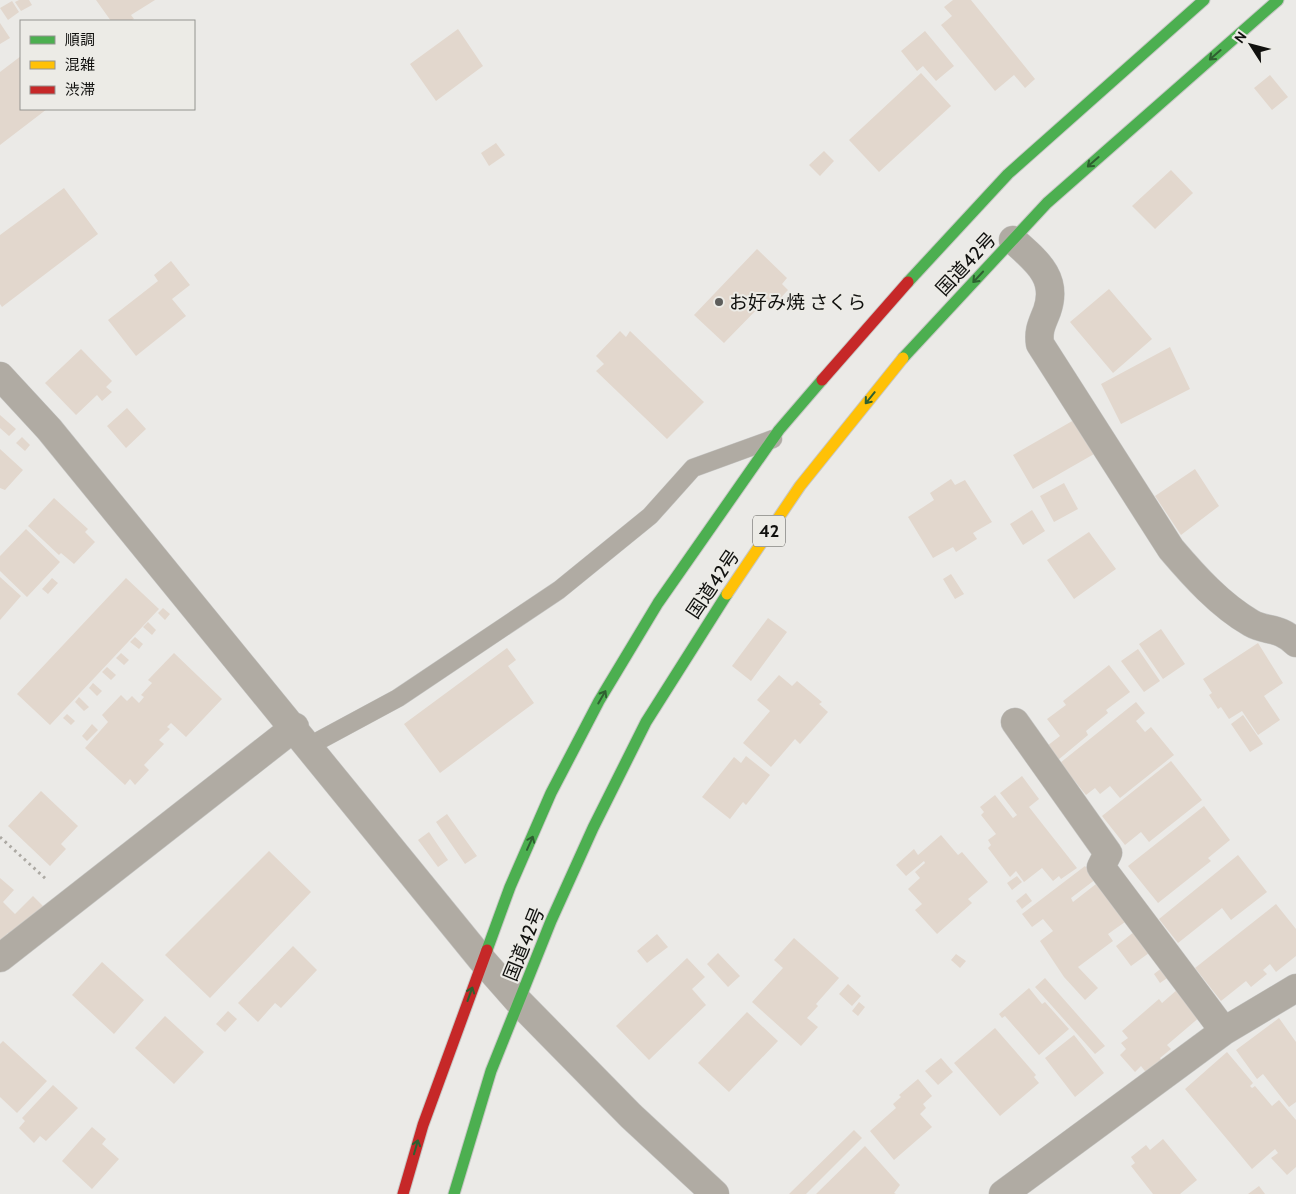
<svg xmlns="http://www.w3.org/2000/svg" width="1296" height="1194" viewBox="0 0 1296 1194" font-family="Cabin,'Noto Sans JP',sans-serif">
  <rect width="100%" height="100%" fill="#ebeae7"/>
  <path fill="#e2d7cd" d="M19,0h10l3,5 -11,6 -6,-9z
    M96,0h59l-24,15 3,4 -4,2h-19z
    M953,0h18l64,79 -10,9 -11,-13 -19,16 -54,-66 11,-9 -8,-9z
    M12,1l7,11 -11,8 -8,-12z
    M0,23l10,15 -10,6z
    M458,29l25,37 -47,35 -26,-37z
    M925,31l29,35 -18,15 -13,-15 -6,5 -16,-20z
    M21,56v53h26l-47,36v-73z
    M921,73l30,33 -72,66 -30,-32z
    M1270,75l18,22 -16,13 -18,-22z
    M496,143l9,12 -16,11 -8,-13z
    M824,151l10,10 -14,15 -11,-11z
    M1171,170l22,23 -38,36 -23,-23z
    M64,188l34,46 -96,73 -2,-3v-69z
    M757,249l30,29 -5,6 6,6 -15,16 -7,-6 -42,43 -30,-28z
    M171,261l19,24 -18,14 14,17 -50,40 -28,-36 50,-39 -4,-6z
    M1109,289l43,50 -39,34 -43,-51z
    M620,331l6,6 4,-6 74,71 -37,37 -71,-68 8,-7 -8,-8z
    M1170,347l20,42 -69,35 -20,-40z
    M81,349l31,32 -6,6 6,5 -10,9 -5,-6 -21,20 -31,-32z
    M127,408l19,21 -20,19 -19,-22z
    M0,415l16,14 -7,7 -9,-8z
    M1074,420l20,34 -61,35 -20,-34z
    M22,437l8,8 -5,6 -9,-8z
    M0,449l23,21 -18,20 -5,-2z
    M1195,469l24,37 -38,29 -26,-39z
    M951,479l4,6 10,-5 27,42 -19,11 4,6 -21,13 -3,-5 -20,11 -25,-41 26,-17 -4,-7z
    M1064,483l14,26 -24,13 -14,-26z
    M54,498l34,31 -3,3 10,10 -21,22 -13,-11 -2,2 -31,-29z
    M1032,510l13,21 -22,14 -13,-21z
    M26,529l34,33 -33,35 -27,-26v-15z
    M1089,532l27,37 -42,30 -27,-39z
    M951,574l13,20 -9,5 -12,-20z
    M0,577l21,19 -21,24z
    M52,578l6,5 -10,11 -6,-5z
    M126,578l33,31 -109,116 -33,-31z
    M163,608l7,6 -5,6 -7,-7z
    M768,618l19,14 -36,49 -19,-15z
    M148,622l8,8 -4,5 -9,-8z
    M1161,629l24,35 -22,15 -24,-35z
    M135,637l8,7 -4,5 -9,-7z
    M1258,643l25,40 -19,13 16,24 -22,15 -16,-24 -13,8 -8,-12 -3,2 -9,-14 3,-2 -9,-14z
    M507,648l9,12 -8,6 26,37 -94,70 -36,-49z
    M1138,649l22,32 -16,11 -23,-31z
    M121,653l8,7 -5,5 -8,-7z
    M174,653l48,46 -36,38 -15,-14 -4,4 3,2 -11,11 5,4 -20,21 5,5 -14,15 -5,-6 -5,6 -40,-37 23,-26 -6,-7 19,-20 6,6 5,-5 7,7 5,-6 -3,-2 11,-12 -4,-3z
    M1109,665l21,27 -24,18 2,3 -22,18 2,4 -30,25 -11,-14 13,-10 -13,-17 19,-14 -3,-4z
    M107,667l9,8 -5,5 -9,-8z
    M779,675l13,11 5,-5 25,21 -3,2 9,8 -28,32 -5,-5 -24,28 -28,-24 27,-32 -13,-11z
    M93,683l9,8 -5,5 -8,-8z
    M79,697l10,10 -5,4 -9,-9z
    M1136,702l9,11 -9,8 9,11 6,-5 23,28 -54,43 -10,-12 -10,8 -5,-6 -9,7 -26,-32z
    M67,714l8,7 -4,4 -8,-7z
    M1243,715l20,29 -13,8 -19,-28z
    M92,724l6,6 -11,11 -5,-5z
    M746,756l24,19 -24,30 -3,-3 -13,17 -28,-22 32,-40 7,6z
    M1171,761l31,39 -53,42 -8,-10 -16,13 -23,-29z
    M1022,776l17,23 -10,8 48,61 -16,11 -2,-3 -6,5 -11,-13 -18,14 -8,-11 -6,6 -22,-29 3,-3 -3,-5 8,-6 -15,-19 3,-3 -4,-5 15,-12 18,23 4,-3 -17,-22z
    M41,791l37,35 -17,18 5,5 -16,17 -42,-40z
    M1204,806l26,34 -22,18 3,3 -53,42 -30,-37z
    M447,814l30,42 -12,8 -29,-42z
    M429,832l19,28 -10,7 -20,-27z
    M941,835l17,20 4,-3 26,30 -20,17 4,4 -35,31 -22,-24 7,-6 -14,-15 12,-11 -5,-6 10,-9 -1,-2 -18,15 -10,-11 18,-16 4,6z
    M269,851l42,41 -101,106 -45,-43z
    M1238,855l29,37 -36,28 -9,-12 -44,35 -19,-24z
    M1085,866l11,13 -25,19 2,4 23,-18 29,38 -17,12 5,7 -35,26 20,21 -13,12 -21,-23 -24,-36 13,-10 -10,-12 -11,8 -10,-13z
    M1017,876l5,6 -10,8 -5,-7z
    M0,878l14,12 -11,12 12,12 18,-18 10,10 -30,32 -5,-5 -8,8z
    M1026,893l6,8 -10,8 -6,-8z
    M1276,904l20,25v27l-20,16 -6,-8 -7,6 4,4 -16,13 -5,-6 -25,20 -26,-33z
    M1134,932l15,21 -18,13 -15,-20z
    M657,934l11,13 -21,16 -10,-12z
    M794,938l45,40 -23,26 2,2 -11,12 11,9 -17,19 -49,-44 31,-34 -9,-8z
    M293,946l24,24 -36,38 -6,-5 -17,19 -20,-19z
    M718,953l22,23 -12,11 -21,-23z
    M956,954l10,7 -6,7 -9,-8z
    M687,958l18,19 -13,12 14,16 -57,55 -33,-34z
    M102,962l42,38 -30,34 -42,-39z
    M1163,967l7,9 -10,7 -6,-9z
    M1045,978l60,68 -10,8 -60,-67z
    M848,984l13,12 -9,10 -13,-12z
    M1029,988l13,16 3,-2 24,27 -30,26 -34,-39 -3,2 -3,-4z
    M1178,989l23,27 -34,29 4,4 -11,9 3,5 -15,12 -7,-9 -6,6 -15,-17 6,-6 -5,-6 7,-5 -6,-7 37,-32 3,4z
    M859,1002l6,5 -7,9 -6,-5z
    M228,1011l9,8 -12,13 -9,-8z
    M747,1012l31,29 -49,51 -31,-29z
    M165,1016l39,36 -30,32 -39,-36z
    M1279,1018l17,24v60l-7,5 -26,-33 -6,5 -21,-29z
    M995,1028l41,47 -2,2 5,6 -39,33 -46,-53z
    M1074,1035l30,38 -29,24 -30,-39z
    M3,1041l44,40 -30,32 -17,-16v-53z
    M1227,1052l26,31 -3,3 2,2 3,-2 17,20 7,-6 17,20v47l-9,8 -16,-17 7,-5 -3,-4 -23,20 -67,-80z
    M941,1058l12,14 -15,13 -13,-14z
    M918,1079l14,17 -9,8 3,4 -6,6 12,13 -38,33 -24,-29 26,-23 -3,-4 8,-7 -2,-2z
    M53,1085l25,23 -32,33 -6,-5 -6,7 -15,-15 6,-7 -3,-3z
    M92,1127l14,12 -4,5 17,15 -27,30 -30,-28z
    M854,1130l8,8 -56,56h-17z
    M1163,1139l34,41 -17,14h-27l-22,-28 4,-3 -4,-6 15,-12 4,5z
    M865,1146l35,39 -6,8 2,1h-80z
    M1259,1186l6,8h-17z"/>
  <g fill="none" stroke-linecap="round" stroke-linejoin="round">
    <defs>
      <path id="lane" d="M309,746l89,-48 161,-108 91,-74 43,-48 80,-29"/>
      <path id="street" d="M1013,240c22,20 46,37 34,71 -5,13 -9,19 -7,33l131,205c23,27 49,56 80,74 15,9 28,3 45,20
        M0,376l49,53 433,531 37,42 112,114 84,78
        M1015,722l93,131 -7,14 123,164
        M0,958l295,-231
        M1003,1194l221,-163 72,-43"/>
      <path id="fast" d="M908,282l100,-108 196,-174
        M903,358l144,-155 231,-203
        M487,950l23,-63 41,-94 48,-92 59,-98 121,-173 43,-50
        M454,1194l37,-123 60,-150 42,-93 53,-106 81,-128"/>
      <path id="slow" d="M727,594l73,-108 103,-128"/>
      <path id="jam" d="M822,380l86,-98
        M403,1194l20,-69 64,-175"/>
    </defs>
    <use href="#lane" stroke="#c7c7c5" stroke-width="19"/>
    <use href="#street" stroke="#c7c7c5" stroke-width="29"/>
    <use href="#fast" stroke="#c7c7c5" stroke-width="13"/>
    <use href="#slow" stroke="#c7c7c5" stroke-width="13"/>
    <use href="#jam" stroke="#c7c7c5" stroke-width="13"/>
    <path stroke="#aca9a3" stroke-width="3" stroke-dasharray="2.5 4" stroke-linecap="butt" d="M0,837l47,43"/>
    <use href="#lane" stroke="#b0aba3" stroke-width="18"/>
    <use href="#street" stroke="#b0aba3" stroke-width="28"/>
    <use href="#fast" stroke="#4caf50" stroke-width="11"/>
    <use href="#slow" stroke="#ffc107" stroke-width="11"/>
    <use href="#jam" stroke="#c62828" stroke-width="11"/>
  </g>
  <defs><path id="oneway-shaft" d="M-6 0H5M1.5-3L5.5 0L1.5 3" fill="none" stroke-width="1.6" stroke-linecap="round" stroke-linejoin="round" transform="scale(1.25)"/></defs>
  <g stroke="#2e6030">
    <use href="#oneway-shaft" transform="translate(1215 55) rotate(139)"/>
    <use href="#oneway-shaft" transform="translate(1093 162) rotate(139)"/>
    <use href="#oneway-shaft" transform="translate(978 277) rotate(133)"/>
    <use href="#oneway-shaft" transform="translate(870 398) rotate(129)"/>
    <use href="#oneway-shaft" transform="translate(602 697) rotate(-60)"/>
    <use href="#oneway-shaft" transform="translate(530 843) rotate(-66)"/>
    <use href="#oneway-shaft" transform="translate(470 994) rotate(-70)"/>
    <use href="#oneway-shaft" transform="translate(416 1147) rotate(-74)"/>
  </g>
  <circle fill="#5d5d5b" stroke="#ecebe6" stroke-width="2" cx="719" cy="302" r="5"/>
  <g text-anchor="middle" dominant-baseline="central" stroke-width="4" stroke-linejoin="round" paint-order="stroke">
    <rect fill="#ecebe6" stroke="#535250" stroke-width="1" x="753" y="515.5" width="32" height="31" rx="4"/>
    <g font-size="18" font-weight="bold" fill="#11110f">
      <text x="769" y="531">42</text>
    </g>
    <g font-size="19" fill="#11110f" stroke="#ecebe6">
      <text transform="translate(966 264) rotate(-47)">国道42号</text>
      <text transform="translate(713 584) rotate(-56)">国道42号</text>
      <text transform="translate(524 944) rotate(-68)">国道42号</text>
    </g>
    <g font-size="19" fill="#11110f" stroke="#ecebe6" text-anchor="start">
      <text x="729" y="302">お好み焼 さくら</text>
    </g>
  </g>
  <rect x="20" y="20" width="175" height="90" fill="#ecebe6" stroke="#949490"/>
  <rect x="30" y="36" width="25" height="8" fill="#4caf50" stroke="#949490"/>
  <text x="65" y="45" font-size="15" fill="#11110f">順調</text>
  <rect x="30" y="61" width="25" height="8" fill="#ffc107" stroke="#949490"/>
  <text x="65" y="70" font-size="15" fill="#11110f">混雑</text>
  <rect x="30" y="86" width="25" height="8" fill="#c62828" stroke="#949490"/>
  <text x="65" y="95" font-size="15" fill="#11110f">渋滞</text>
  <g transform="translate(1251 45) rotate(306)" stroke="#ecebe6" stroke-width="4" paint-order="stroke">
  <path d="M0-4L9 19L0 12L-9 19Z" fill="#11110f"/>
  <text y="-8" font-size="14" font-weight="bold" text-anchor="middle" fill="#11110f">N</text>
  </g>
</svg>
